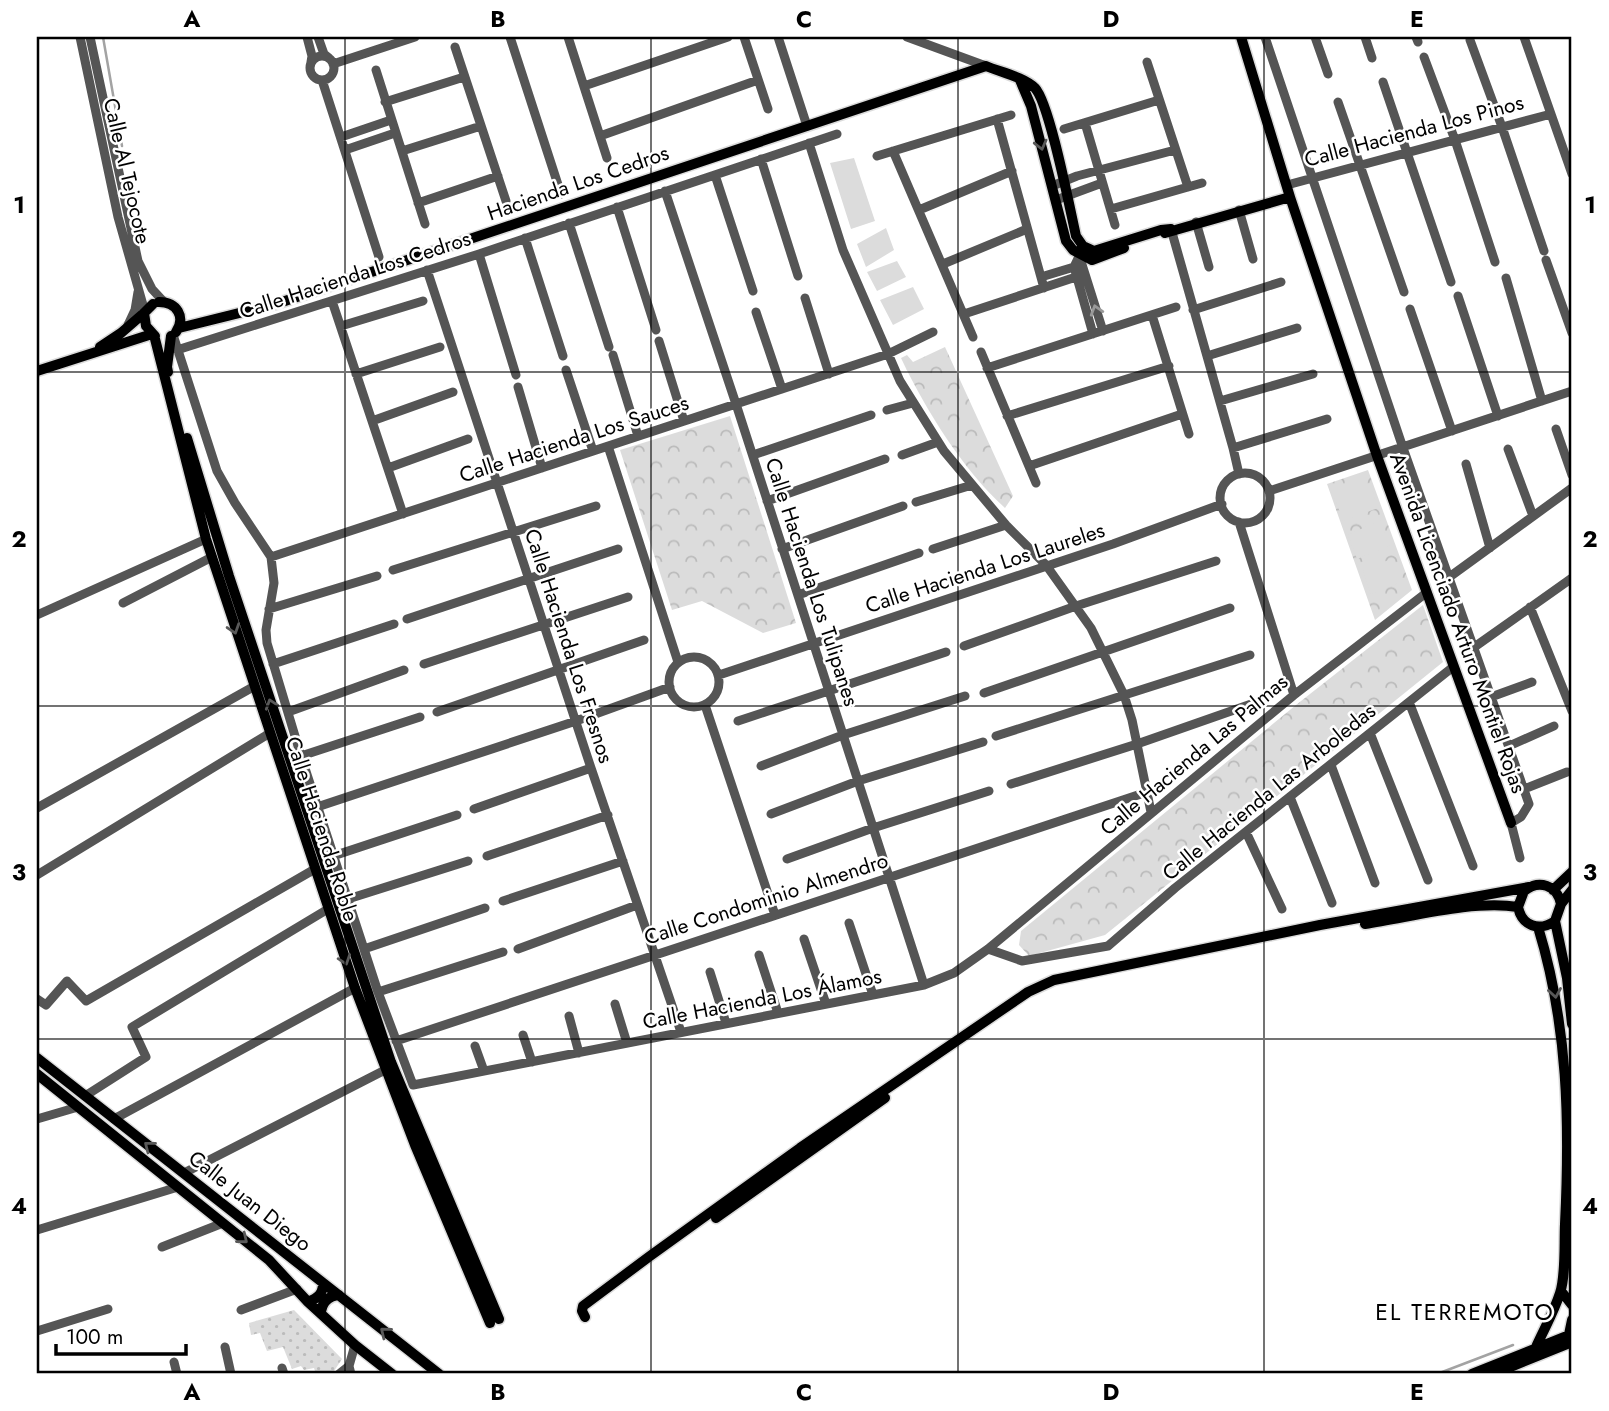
<svg xmlns="http://www.w3.org/2000/svg" width="1609" height="1411" viewBox="0 0 1609 1411" font-family="Jost,sans-serif">
  <defs>
    <pattern id="grass-dots" width="8" height="8" patternUnits="userSpaceOnUse" patternTransform="scale(1.75)"><rect width="8" height="8" fill="#dcdcdc"/><path d="M2 2h.1M6 6h.1" fill="none" stroke="#bbb" stroke-width="1.8" stroke-linecap="round"/></pattern>
    <pattern id="forest-crowns" width="20" height="18" patternUnits="userSpaceOnUse" patternTransform="scale(1.75)"><rect width="20" height="18" fill="#dcdcdc"/><path d="M2 6a3 3 0 1 1 6 0M12 15a3 3 0 1 1 6 0" fill="none" stroke="#bbb"/></pattern>
  </defs>
  <rect width="100%" height="100%" fill="#fff"/>
  <path fill="url(#grass-dots)" d="M294,1310l48,49 -10,15h-16l-2,-6 -10,2 -3,-4 -9,3 -9,-22 -16,4 -7,-18 -9,2 -2,-12z"/>
  <path fill="url(#forest-crowns)" d="M945,347l68,149 -8,12c-42,-38 -80,-99 -104,-150l6,-3 6,7z
    M730,416l66,207 -33,10 -61,-32 -30,9 -52,-160z
    M1368,470l44,120 -37,30 -48,-136z
    M1423,605l20,57 -338,273 -76,21 -10,-11 2,-14 275,-226z"/>
  <path fill="#dcdcdc" d="M854,158l21,63 -24,8 -21,-66z
    M886,228l8,22 -28,17 -9,-23z
    M897,261l9,16 -29,14 -10,-19z
    M913,287l11,22 -31,16 -13,-25z
    M1370,483l8,25 -35,13 -9,-25z
    M1380,520l10,26 -33,13 -9,-24z
    M1391,559l7,24 -27,11 -8,-24z"/>
  <g fill="none" stroke-linecap="round" stroke-linejoin="round">
    <path stroke="#a3a3a3" stroke-width="2.5" d="M103,37l19,109
      M1437,1374l76,-29"/>
    <defs>
      <path id="major" d="M1241,37l49,160 87,259 134,367
        M1020,80l11,26 35,135 7,9 19,10 32,-12
        M1165,233l125,-36
        M159,302c18,0 27,15 17,30
        M153,304l-9,9 2,13 9,10
        M179,328l97,-24 710,-238c14,6 38,11 49,22 15,16 35,122 41,148l7,10 11,5 67,-21 10,-1
        M154,335l52,204 149,449 60,157 75,178
        M100,347l21,-14 23,-20
        M37,371l115,-37
        M168,372l-1,-5 4,-31
        M187,438l42,138 162,486 108,257
        M1553,890l19,-18
        M1561,904c-4,-19 -22,-25 -37,-13l-6,16c4,19 21,25 37,14l6,-17 11,-14
        M1555,921l12,57 5,46
        M1365,924c47,-7 107,-24 153,-17
        M37,1058l402,316
        M37,1074l232,186 39,42 47,43 37,29
        M716,1218l169,-120
        M1561,1291l11,14
        M308,1302c10,-4 15,-8 15,-19
        M321,1313c1,-11 7,-17 18,-18
        M585,1317l-3,-6 1,-5 67,-50 150,-108 228,-156 26,-12 266,-55 209,-38
        M1536,1347c8,-18 18,-35 24,-54 6,-18 4,-49 5,-69 5,-102 3,-199 -27,-297
        M1472,1374l100,-40
        M1493,1374l74,-30 5,-24"/>
    </defs>
    <use href="#major" stroke="#dbdbdb" stroke-width="13"/>
    <path stroke="#555" stroke-width="9" d="M80,37l38,180 27,95
      M90,37l48,224 14,28 12,13
      M307,37l5,19 -1,6
      M318,37l6,17 5,4
      M510,37l51,157
      M568,37l39,121
      M744,37l24,72
      M778,37l29,89
      M907,37l79,29
      M1265,37l138,411 126,356 -8,13 -10,6 9,35
      M1315,37l13,37
      M1365,37l7,21
      M1416,37l2,5
      M1524,37l48,137
      M1470,40l32,87 42,124
      M455,47l51,154
      M310 68a12 12 0 1 1 24 0a12 12 0 1 1-24 0Z
      M1424,57l31,83 40,122
      M1147,62l41,125
      M333,64l82,-27
      M376,70l49,154
      M322,80l57,177
      M1383,82l68,200
      M584,86l144,-49
      M385,102l79,-25
      M1338,102l66,190
      M997,119l47,169
      M1085,123l30,102
      M1064,129l95,-29
      M600,136l158,-56
      M341,137l50,-17
      M809,143l34,107 57,131 44,70 62,74 40,40 45,63 33,67 8,25 19,92
      M345,150l50,-17
      M402,151l79,-25
      M893,151l80,186
      M877,156l134,-41
      M761,159l37,117
      M715,175l38,116
      M1287,185l264,-71
      M1052,186l25,-10 98,-26
      M665,191l71,213 188,581
      M1056,200l46,-17
      M418,203l80,-27
      M617,207l39,123
      M1111,209l91,-26
      M919,210l93,-39
      M1239,210l14,49
      M1196,222l13,45
      M569,223l40,124
      M1171,229l62,219 6,26
      M525,238l38,118
      M1083,248l-9,19 19,67
      M479,254l37,121
      M1079,255l24,76
      M1546,260l26,73
      M943,264l84,-35
      M427,270l164,498 90,264
      M1041,277l33,-10
      M1506,278l36,123
      M1458,296l40,120
      M805,298l24,76
      M332,301l71,213
      M1410,309l42,122
      M1193,310l88,-28
      M756,312l26,77
      M964,314l112,-37
      M1152,315l37,119
      M128,325l7,-15 3,-18
      M341,326l82,-25
      M173,335l44,136 18,32 36,54 3,26 -8,47 1,13 34,113 77,236 35,93 511,-100 30,-12 34,-24 306,-254 132,-102
      M659,341l25,80
      M177,350l302,-96 358,-120
      M981,352l55,131
      M613,355l25,81
      M1207,356l90,-28
      M987,368l189,-61
      M566,370l27,81
      M356,374l84,-27
      M518,387l24,81
      M1220,401l93,-27
      M887,410l26,-7
      M1007,416l162,-50
      M372,421l81,-29
      M1556,429l16,46
      M608,446l70,216
      M1233,448l94,-29
      M1508,449l25,67
      M753,455l118,-40
      M902,455l36,-13
      M1466,464l24,84
      M1029,466l153,-52
      M388,468l80,-29
      M1220 498a25 25 0 1 1 50 0a25 25 0 1 1-50 0Z
      M1269,491l303,-100
      M767,501l118,-42
      M916,502l56,-17
      M1239,522l55,173
      M782,549l121,-43
      M933,549l73,-24
      M271,557l617,-203 45,-22
      M393,570l203,-64
      M1448,578l124,-90
      M798,595l121,-42
      M123,603l89,-46
      M1530,607l42,104
      M269,609l108,-33
      M37,615l169,-76
      M407,619l211,-70
      M964,646l112,-40 140,-45
      M1473,648l99,-70
      M669 682a25 25 0 1 1 50 0a25 25 0 1 1-50 0Z
      M273,664l121,-40
      M424,664l204,-67
      M719,675l394,-131 109,-40
      M984,693l246,-85
      M1491,697l41,-15
      M1409,702l64,164
      M705,705l70,210
      M288,712l116,-42
      M437,712l207,-72
      M738,721l208,-69
      M1370,733l58,147
      M996,736l254,-81
      M1509,746l45,-20
      M301,756l119,-39
      M1331,765l44,118
      M761,766l82,-31 122,-39
      M1011,784l126,-40 120,-42
      M1524,789l43,-17
      M1290,797l42,106
      M317,807l259,-86 94,-34
      M37,808l216,-121
      M474,809l117,-41
      M771,814l87,-33 125,-39
      M1246,832l36,77
      M333,856l124,-41
      M487,856l121,-41
      M787,859l86,-31 116,-37
      M37,875l233,-142
      M348,899l120,-38
      M503,901l120,-40
      M849,923l24,72
      M804,939l22,65
      M364,949l121,-41
      M518,949l119,-44
      M988,949l34,12 86,-15 67,-58 278,-221
      M759,955l19,58
      M710,972l16,51
      M378,992l125,-40
      M37,999l9,6 21,-24 19,20 229,-132
      M615,1004l12,39
      M569,1016l10,37
      M523,1035l9,27
      M396,1041l751,-249
      M475,1046l9,25
      M85,1096l61,-39 -14,-30 196,-118
      M37,1119l41,-12
      M114,1119l241,-131
      M184,1173l201,-103
      M37,1230l141,-43
      M162,1247l61,-24
      M241,1310l56,-21
      M37,1331l71,-22
      M225,1347l6,27
      M174,1362l3,12
      M282,1368l2,6
      M339,1374l10,-8
      M351,1374l-2,-8 6,-21"/>
    <use href="#major" stroke="#000" stroke-width="10"/>
  </g>
  <defs><path id="oneway-chevron" d="M-2-3.5L2.5 0L-2 3.5" fill="none" stroke-width="1.6" stroke-linecap="round" stroke-linejoin="round" transform="scale(1.75)"/></defs>
  <g stroke="#595959">
    <use href="#oneway-chevron" transform="translate(1041 145) rotate(76)"/>
    <use href="#oneway-chevron" transform="translate(234 629) rotate(72)"/>
    <use href="#oneway-chevron" transform="translate(271 704) rotate(-108)"/>
    <use href="#oneway-chevron" transform="translate(345 960) rotate(71)"/>
    <use href="#oneway-chevron" transform="translate(1555 993) rotate(81)"/>
    <use href="#oneway-chevron" transform="translate(149 1146) rotate(-142)"/>
    <use href="#oneway-chevron" transform="translate(243 1239) rotate(39)"/>
    <use href="#oneway-chevron" transform="translate(385 1332) rotate(-141)"/>
  </g>
  <use stroke="#999" href="#oneway-chevron" transform="translate(1096 310) rotate(-107)"/>
  <path fill="none" stroke="#000" stroke-width="2" stroke-opacity="0.55" d="M345,37v1337M651,37v1337M958,37v1337M1264,37v1337M37,372h1535M37,706h1535M37,1039h1535"/>
  <g text-anchor="middle" dominant-baseline="central" stroke-width="5" stroke-linejoin="round" paint-order="stroke">
    <g font-size="21" fill="#000" stroke="#fff">
      <text transform="translate(1414 131) rotate(-15)">Calle Hacienda Los Pinos</text>
      <text transform="translate(127 171) rotate(77)">Calle Al Tejocote</text>
      <text transform="translate(578 183) rotate(-19)">Hacienda Los Cedros</text>
      <text transform="translate(355 275) rotate(-18)">Calle Hacienda Los Cedros</text>
      <text transform="translate(574 439) rotate(-18)">Calle Hacienda Los Sauces</text>
      <text transform="translate(985 568) rotate(-18)">Calle Hacienda Los Laureles</text>
      <text transform="translate(812 582) rotate(72)">Calle Hacienda Los Tulipanes</text>
      <text transform="translate(1458 623) rotate(70)">Avenida Licenciado Arturo Montiel Rojas</text>
      <text transform="translate(569 646) rotate(72)">Calle Hacienda Los Fresnos</text>
      <text transform="translate(1194 755) rotate(-40)">Calle Hacienda Las Palmas</text>
      <text transform="translate(1269 792) rotate(-39)">Calle Hacienda Las Arboledas</text>
      <text transform="translate(322 829) rotate(72)">Calle Hacienda Roble</text>
      <text transform="translate(766 899) rotate(-18)">Calle Condominio Almendro</text>
      <text transform="translate(762 999) rotate(-11)">Calle Hacienda Los Álamos</text>
      <text transform="translate(250 1201) rotate(38)">Calle Juan Diego</text>
    </g>
    <g font-size="23" letter-spacing="2" fill="#000" stroke="#fff">
      <text x="1465" y="1312">EL TERREMOTO</text>
    </g>
  </g>
  <rect width="1609" height="1411" fill="none" stroke="#ffffff" stroke-width="77"/>
  <path d="M56 1344v10h130v-10" fill="none" stroke="#000000" stroke-width="3.5"/>
  <text x="66" y="1344" font-size="21" fill="#000000" stroke="#ffffff" stroke-width="5" paint-order="stroke">100 m</text>
  <rect x="38" y="38" width="1532" height="1334" fill="none" stroke="#000" stroke-width="2.5"/>
  <g font-size="23" text-anchor="middle" font-weight="bold" fill="#000">
    <text x="192" y="27">A</text>
    <text x="498" y="27">B</text>
    <text x="804" y="27">C</text>
    <text x="1111" y="27">D</text>
    <text x="1417" y="27">E</text>
    <text x="19" y="213">1</text>
    <text x="1590" y="213">1</text>
    <text x="19" y="547">2</text>
    <text x="1590" y="547">2</text>
    <text x="19" y="880">3</text>
    <text x="1590" y="880">3</text>
    <text x="19" y="1214">4</text>
    <text x="1590" y="1214">4</text>
    <text x="192" y="1400">A</text>
    <text x="498" y="1400">B</text>
    <text x="804" y="1400">C</text>
    <text x="1111" y="1400">D</text>
    <text x="1417" y="1400">E</text>
  </g>
</svg>
